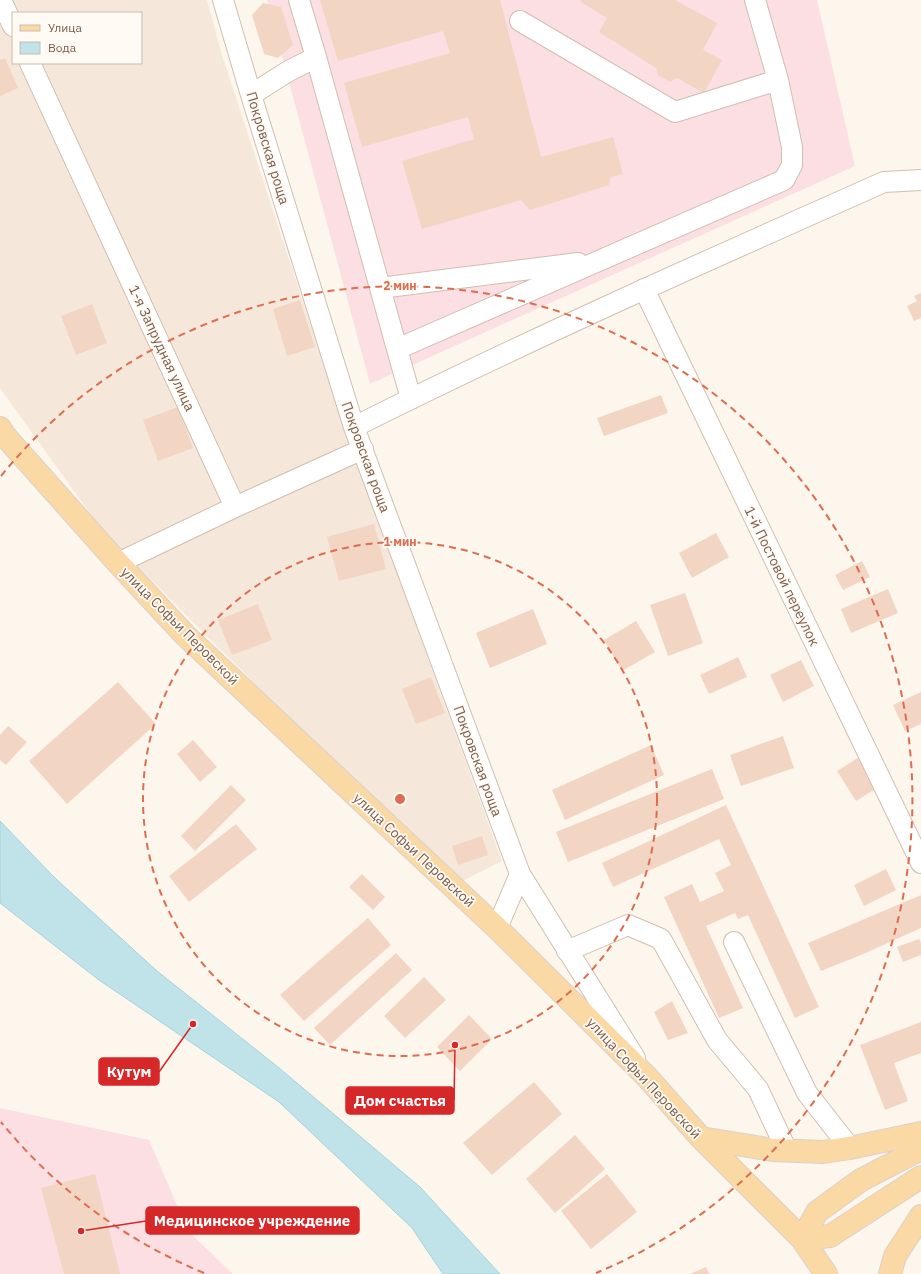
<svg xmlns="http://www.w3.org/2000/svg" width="921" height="1274" viewBox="0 0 921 1274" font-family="'IBM Plex Sans',sans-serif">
  <rect width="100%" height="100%" fill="#fdf6ec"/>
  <path fill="#f5e8da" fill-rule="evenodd" d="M0,0h207l15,55 126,384 154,422 -42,21 -160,-153 -196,-196 -104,-145zM13,13h128v50h-128z"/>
  <path fill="#fbdfe3" d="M267,0h550l38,166 -485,218z
    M0,1108l149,32 39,91 45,43h-233z"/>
  <path fill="#bfe3e8" stroke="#a5d3da" d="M0,821l55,57 102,93 121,96 142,120 80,87h-57l-31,-46 -133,-126 -180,-122 -99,-77z"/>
  <path fill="#f3d5c3" d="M320,0h180l41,157 72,-20 10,37 -13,3 -1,8 -79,25 -9,-10 -99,29 -20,-68 72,-22 -6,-22 -106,30 -18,-64 106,-30 -7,-22 -105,30z
    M581,0h94l42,23 -14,27 19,10 -18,33 -27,-15 -7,4 -12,-7 -2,-7 -57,-36 8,-14 -26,-16z
    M263,3l18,4 12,38 -15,13 -14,-4 -12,-39z
    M5,58l13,30 -18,8v-36z
    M921,293v25l-7,3 -7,-15 10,-5 -3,-5z
    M300,300l15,47 -28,9 -14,-47z
    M92,304l15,39 -31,12 -15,-39z
    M661,395l7,18 -64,23 -7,-18z
    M178,407l15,41 -35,13 -15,-41z
    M374,524l12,45 -47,12 -12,-44z
    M716,533l13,24 -37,21 -13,-25z
    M862,561l8,16 -27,13 -8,-15z
    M888,589l10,24 -47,20 -10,-24z
    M685,593l18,50 -35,13 -18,-51z
    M258,604l14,36 -40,15 -14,-35z
    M533,609l14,35 -57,24 -14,-35z
    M636,621l19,31 -33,19 -18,-31z
    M738,657l9,20 -38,17 -9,-19z
    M801,660l13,26 -31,16 -13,-27z
    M431,677l14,36 -29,11 -14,-35z
    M118,682l38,42 -89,80 -38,-43z
    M921,692v32l-16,7 -12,-26z
    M8,726l19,16 -21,23 -6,-5v-25z
    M783,736l11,32 -53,18 -11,-31z
    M193,740l24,27 -17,15 -23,-28z
    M651,745l13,30 -99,45 -13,-30z
    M861,756l19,30 -24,15 -19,-30z
    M712,769l12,30 -156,63 -12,-30z
    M231,785l15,15 -51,51 -14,-15z
    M726,805l93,202 -24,11 -47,-103 -10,4 -3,-6 -29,13 37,82 -24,10 -55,-121 28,-13 8,18 24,-11 -9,-18 16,-8 -12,-26 -106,48 -11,-24z
    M236,824l21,25 -68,53 -20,-26z
    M482,836l6,19 -30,10 -6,-19z
    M886,869l10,21 -32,16 -10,-21z
    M362,874l23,23 -12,13 -24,-23z
    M921,895v33l-60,27 -40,16 -13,-28z
    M368,918l23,27 -87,76 -24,-26z
    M919,939l2,4v12l-18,7 -6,-15z
    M396,953l16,17 -82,75 -16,-17z
    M424,977l22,23 -41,38 -21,-22z
    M672,1001l16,32 -20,7 -14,-28z
    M469,1015l23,24 -32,32 -23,-24z
    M921,1022v31l-27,10 14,38 -23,9 -25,-65z
    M534,1082l28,32 -70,61 -29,-32z
    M575,1135l30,34 -50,44 -29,-34z
    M95,1174l25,100h-56l-23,-86z
    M607,1174l30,38 -46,37 -30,-38z
    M706,1267l3,7h-19z"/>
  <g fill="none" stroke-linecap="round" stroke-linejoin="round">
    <defs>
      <path id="minor" d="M1,0l12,26
        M223,0l28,95 103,332 166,447 -23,54
        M520,21l155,91 103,-32
        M316,57l81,292
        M30,63l205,444 128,-58
        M251,95l36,-23 29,-15 -17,-57
        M380,288l198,-25
        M644,289l277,574
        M411,399l-14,-50 387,-169 8,-15v-18l-14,-67 -23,-80
        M354,427c174,-87 352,-166 530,-245l37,-2
        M118,563l117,-56
        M520,874l115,184
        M734,942l73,151 43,55
        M567,951l61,-26 33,14 56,101 41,49 29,62"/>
      <path id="major" d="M0,428l5,8 113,127 67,72 312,293 150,149 54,61 101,101 24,35
        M701,1138l72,12 50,2 27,-4 71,-15
        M802,1239l15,-27 44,-32 60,-31
        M802,1239l28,-3 91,-59
        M890,1274l5,-18 26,-40"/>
    </defs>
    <use href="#minor" stroke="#d1beb0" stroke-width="22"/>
    <use href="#major" stroke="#dad1cd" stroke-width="24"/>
    <use href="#minor" stroke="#fff" stroke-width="20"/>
    <use href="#major" stroke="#fbd9a5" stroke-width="22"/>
  </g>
  <g fill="none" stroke="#dc6d51" stroke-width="2" stroke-dasharray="7 5">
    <circle cx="400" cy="799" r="257"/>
    <path d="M204 1273A513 513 0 0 1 1 1122M1 476A513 513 0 1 1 596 1273"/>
  </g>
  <g text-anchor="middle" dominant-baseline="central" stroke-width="3.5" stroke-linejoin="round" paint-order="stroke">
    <g font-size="14" fill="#7a5c4d" stroke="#fffaf3">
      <text transform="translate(268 148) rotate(73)">Покровская роща</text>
      <text transform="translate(162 348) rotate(65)">1-я Запрудная улица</text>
      <text transform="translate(366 457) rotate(70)">Покровская роща</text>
      <text transform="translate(782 576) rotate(64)">1-й Постовой переулок</text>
      <text transform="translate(180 626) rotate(45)">улица Софьи Перовской</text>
      <text transform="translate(478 761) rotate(70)">Покровская роща</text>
      <text transform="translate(414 850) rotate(43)">улица Софьи Перовской</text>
      <text transform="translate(644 1078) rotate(47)">улица Софьи Перовской</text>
    </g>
  </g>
  <circle cx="400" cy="799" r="6" fill="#dc6d51" stroke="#fffaf3" stroke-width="2"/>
  <g font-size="12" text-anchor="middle" font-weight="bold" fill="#dc6d51" stroke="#fffaf3" stroke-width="3.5" stroke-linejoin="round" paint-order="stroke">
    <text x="400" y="290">2 мин</text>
    <text x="400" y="546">1 мин</text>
  </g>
  <path fill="none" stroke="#d62828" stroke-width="1.5" d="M193 1024L159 1072M455 1045L454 1100M81 1231L146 1221"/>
  <g fill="#d62828" stroke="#fffaf3" stroke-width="1.5">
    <circle cx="193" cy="1024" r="4"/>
    <circle cx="455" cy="1045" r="4"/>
    <circle cx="81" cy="1231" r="4"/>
  </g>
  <g fill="#d62828" stroke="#d62828" stroke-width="1.5">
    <rect x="99" y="1058" width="60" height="27" rx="4"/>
    <rect x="346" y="1087" width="108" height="27" rx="4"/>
    <rect x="146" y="1207" width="213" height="27" rx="4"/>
  </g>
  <g font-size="15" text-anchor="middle" font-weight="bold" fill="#fff">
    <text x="129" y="1077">Кутум</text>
    <text x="400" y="1106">Дом счастья</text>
    <text x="252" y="1226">Медицинское учреждение</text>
  </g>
  <rect x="12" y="12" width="130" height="52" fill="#fffaf3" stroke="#cabbb1"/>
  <rect x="20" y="25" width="20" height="6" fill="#fbd9a5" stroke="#cabbb1"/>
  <text x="48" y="32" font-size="12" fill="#7a5c4d">Улица</text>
  <rect x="20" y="42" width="20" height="12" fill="#bfe3e8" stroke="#cabbb1"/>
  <text x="48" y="52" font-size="12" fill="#7a5c4d">Вода</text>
</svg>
